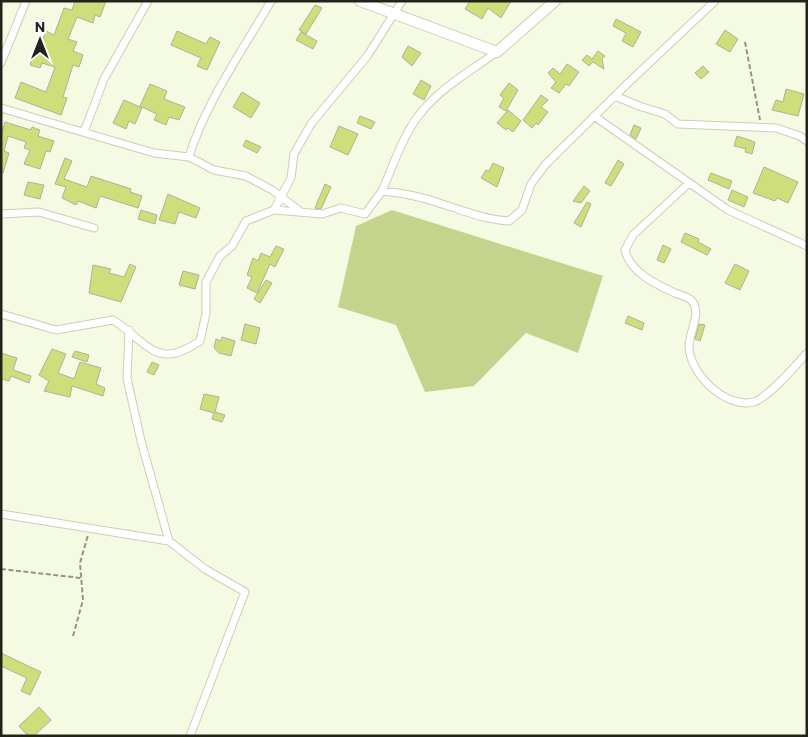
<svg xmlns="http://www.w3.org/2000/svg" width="808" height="737" viewBox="0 0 808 737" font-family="Commissioner,sans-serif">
  <rect width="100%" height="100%" fill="#f5fbe2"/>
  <path fill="#c6d38c" d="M392,210l211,66 -25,77 -52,-20 -52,53 -49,6 -29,-67 -58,-18 18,-81z"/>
  <path fill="#cdde7a" stroke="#adb29a" d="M75,1h31l-6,16 -5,-2 -2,8 -16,-6 -9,22 9,3 -4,9 10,4 -4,12 -6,-2 -10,32 4,1 -6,17 -46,-17 6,-16 25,10 9,-25 -13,-4 -2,5 -10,-3 5,-17 4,1 7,-18 8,4 10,-27 8,2z
    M470,1h41l-10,17 -13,-10 -6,11 -17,-10z
    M315,5l7,3 -16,26 -7,-4z
    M616,19l25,13 -8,15 -11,-6 4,-8 -13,-7z
    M725,30l13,9 -8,13 -14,-8z
    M177,31l29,13 4,-7 10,5 -13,28 -10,-4 4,-8 -30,-13z
    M301,32l16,9 -4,8 -17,-9z
    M408,46l13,7 -9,13 -10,-9z
    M598,51l7,5 -3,3 2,10 -11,-7 -4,4 -7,-6 5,-5 5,4z
    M567,64l12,8 -10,14 -3,-2 -7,9 -8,-5 5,-6 -8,-9 5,-5 7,6z
    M703,66l6,6 -8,7 -6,-6z
    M421,80l10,6 -7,14 -11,-6z
    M509,83l9,7 -12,21 -7,-4 5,-9 -4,-3z
    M150,84l17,7 -3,8 21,8 -6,13 -10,-3 -3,8 -12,-5 3,-6 -17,-8z
    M786,89l18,5 -6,22 -26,-6 4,-10 7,2z
    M242,92l18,11 -9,15 -18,-11z
    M541,95l7,5 -7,7 7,5 -10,13 -2,-2 -4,5 -9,-8z
    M124,100l18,8 -7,16 -6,-3 -3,8 -13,-6z
    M508,110l13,11 -8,11 -5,-4 -2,2 -9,-7z
    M360,116l15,6 -4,7 -14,-6z
    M5,122l26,8 1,-3 8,3 -2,6 16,5 -4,11 -4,-1 -6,18 -16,-5 6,-14 -6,-2 2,-6 -18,-6 -4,15 5,2 -6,20 -2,-1v-37z
    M634,125l7,3 -5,11 -6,-4z
    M339,126l19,8 -10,21 -18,-8z
    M737,136l18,6 -3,12 -7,-2 1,-3 -12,-3z
    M246,140l15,7 -4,6 -14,-7z
    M65,158l7,3 -8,18 23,8 4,-11 40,13 -1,3 12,4 -4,12 -38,-12 -4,12 -18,-7 -2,4 -14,-7 4,-11 -11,-3z
    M618,160l6,4 -13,22 -6,-3z
    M493,163l11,5 -7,19 -16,-9 5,-8 3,1z
    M764,167l34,15 -10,21 -11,-5 -2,3 -22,-8z
    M711,173l21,8 -3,8 -21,-9z
    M28,182l16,3 -4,14 -16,-4z
    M325,184l6,3 -10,22 -6,-1z
    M584,186l6,5 -9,12 -8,-2z
    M732,190l16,7 -4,10 -16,-7z
    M168,194l32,14 -4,10 -17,-6 -4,12 -16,-4z
    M587,202l4,2 -10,23 -7,-4z
    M141,210l16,5 -2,9 -17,-5z
    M685,233l14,6 -1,3 13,7 -4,6 -26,-13z
    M663,245l8,4 -7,14 -7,-3z
    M276,246l8,3 -9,18 -5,-3 -13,29 -10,-5 5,-11 -5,-2 6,-17 5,3 3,-8 9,4z
    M130,264l6,3 -15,35 -32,-9 4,-28 18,4 -2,4 15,4z
    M735,264l14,7 -9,19 -15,-7z
    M183,271l16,4 -4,14 -16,-4z
    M266,280l6,3 -12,20 -6,-4z
    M628,316l16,7 -2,7 -17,-7z
    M245,324l15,4 -4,16 -15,-4z
    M699,324l6,1 -5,16 -5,-2z
    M222,337l13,4 -4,15 -12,-3 -5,-5 2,-9 5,2z
    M52,349l14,5 -8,19 16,6 6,-17 21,6 -5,16 9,4 -2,8 -31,-10 -2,11 -26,-6 5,-10 -10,-6z
    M75,351l14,4 -2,7 -15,-5z
    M1,353l16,5 -4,12 18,6 -2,7 -18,-7 -2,5 -8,-2z
    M152,362l7,3 -5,10 -7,-3z
    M204,394l15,3 -4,15 10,3 -3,7 -10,-3 2,-6 -14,-4z
    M1,653l40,19 -11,23 -9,-4 6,-13 -26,-12z
    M39,707l12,13 -17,16h-6l-9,-10z"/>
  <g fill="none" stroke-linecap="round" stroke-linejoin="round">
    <defs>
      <path id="street" d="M1,63l25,-62
        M615,96l24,10 26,8 13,10 98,4 24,8 7,5
        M1,108l153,45 35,4 25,13 32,6 26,14 28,21
        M594,116l134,94 79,36
        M84,132l20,-53 44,-78
        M189,157c16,-54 54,-107 82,-156
        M689,183l-56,52 -8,15c5,22 30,34 50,43 5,2 14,4 17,8 10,12 -3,31 -3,45 0,27 36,63 65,56 15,-5 42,-37 53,-49
        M382,191c11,-25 20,-54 37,-76 20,-26 51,-44 78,-63
        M274,210l17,-32 3,-24 17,-30 57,-69 34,-54
        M1,214l38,-2 55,16
        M1,314l55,16 57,-10c36,23 43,51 87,21l6,-28v-31l14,-26 12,-10 14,-25 28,-11 48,4 19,-6 24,6 17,-23c20,2 41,6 60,13 23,7 43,16 67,17l13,-11 9,-26 14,-19 82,-81 88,-83
        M129,330l-2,48 14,63 28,100 36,28 40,23 -55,144
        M1,514l168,27"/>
      <path id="secondary" d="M360,1l137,51 58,-51"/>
    </defs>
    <use href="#street" stroke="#cad0b7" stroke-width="9"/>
    <use href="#secondary" stroke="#cad0b7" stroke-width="12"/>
    <path stroke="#929685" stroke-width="2" stroke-dasharray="5 2.5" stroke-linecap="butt" d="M745,42l15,78
      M1,569l80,9
      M73,636l10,-36 -3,-37 8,-28"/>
    <use href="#street" stroke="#fff" stroke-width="7"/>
    <use href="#secondary" stroke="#fff" stroke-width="10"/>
  </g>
  <rect width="808" height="737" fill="none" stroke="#22241b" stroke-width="5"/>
  <g transform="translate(40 40)" stroke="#ffffff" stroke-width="4" paint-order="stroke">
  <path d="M0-4L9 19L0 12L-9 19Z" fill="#22241b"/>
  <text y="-8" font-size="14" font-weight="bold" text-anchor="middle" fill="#22241b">N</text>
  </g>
</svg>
